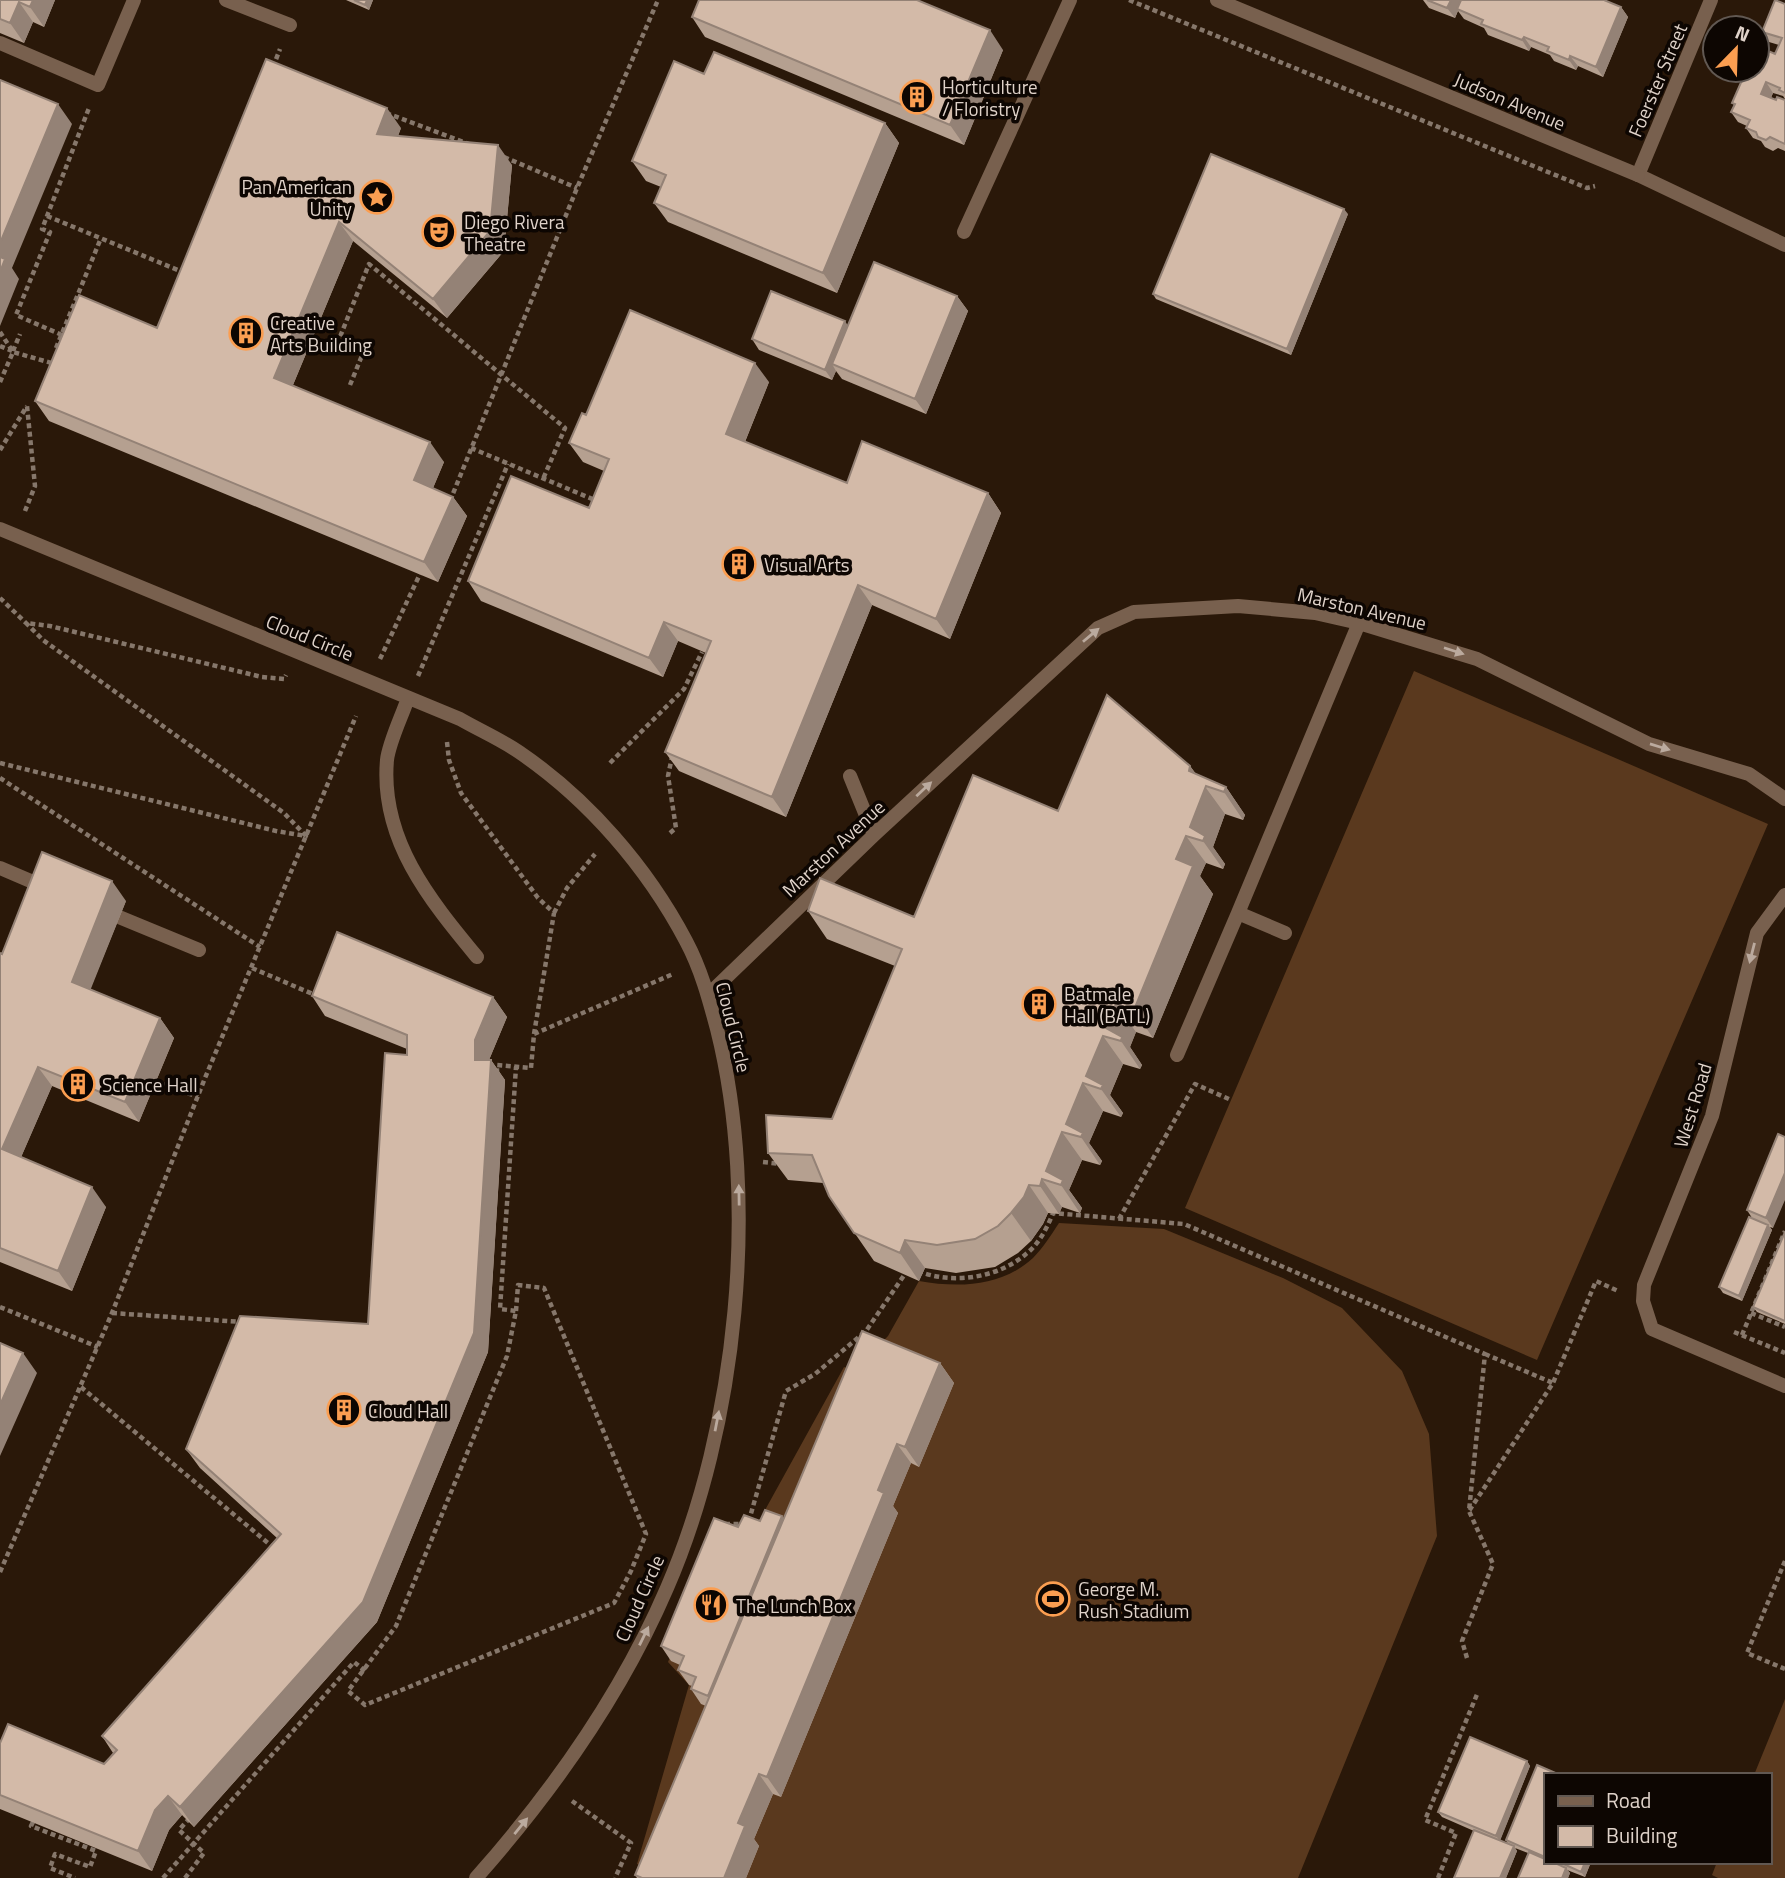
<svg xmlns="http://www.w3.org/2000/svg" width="1785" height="1878" viewBox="0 0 1785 1878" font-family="'Titillium Web',sans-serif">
  <rect width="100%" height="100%" fill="#2a1809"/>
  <path fill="#5a391e" d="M1414,671l354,153 -231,536 -352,-152z
    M1059,1223l105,6 119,49 59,30 60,63 27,63 8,102 -139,342h-650l1,-9 -12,-5 52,-179 -21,-23 55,-134 31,2 90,-163 11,4 33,-35 31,-55c40,7 82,6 114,-23 10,-10 18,-23 26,-35z
    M1785,1699v179h-67l-6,-3 5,-13h52v-87h-15z"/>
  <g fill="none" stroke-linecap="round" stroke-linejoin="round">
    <path stroke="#86776b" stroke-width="4.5" stroke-dasharray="5 3.5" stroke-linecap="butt" d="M1129,0l458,188 8,-2
      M273,67l7,-18
      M386,113l83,31
      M504,157l73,31
      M47,216l138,57
      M0,332l13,20
      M62,335l-46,-20 34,-83 -8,-3 47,-121
      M0,346l12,5
      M56,348l45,-110
      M13,351l7,-17
      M0,382l13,-30 42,12
      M350,385l13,-32 -25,-11 31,-78 196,164 -22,51
      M471,448l126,53
      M0,450l27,-44
      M450,501l127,-313 81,-188
      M25,511l10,-25 -8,-80
      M0,598l26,25
      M380,659l40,-85
      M418,676l90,-212
      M447,742l2,18 12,33 77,105 16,15 -20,121 -3,34 -34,-3v9
      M0,763l276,68 30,5 -22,-23 -241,-173 -17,-17 24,3 212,51 22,2 2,-4
      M610,763l74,-74 18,-37
      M0,778l260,169
      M670,833l6,-5 -8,-52 4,-19
      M554,913l13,-25 28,-34
      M252,968l63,27
      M534,1034l139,-60
      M156,1081l42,16
      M763,1162l19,2
      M1119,1219l76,-135 36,16
      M918,1271c34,14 80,7 108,-17 13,-10 21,-26 27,-41l131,11 301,130 -16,157 84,-128 43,-102 22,10
      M0,1307l98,40
      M516,1311l2,-26 26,3 102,246 -15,37 -17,32 -249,102 -17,-14 48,-65 111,-270 9,-45 -16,-2 16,-242
      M112,1313l130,9
      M1751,1313l34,14
      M1734,1332l51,21
      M1742,1335l43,-104
      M1485,1354l68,29
      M81,1387l193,161
      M725,1524h23l38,-133 29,-17 51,-43 41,-60
      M1785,1561l-38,92 38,16
      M0,1572l112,-259 93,-235 151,-362
      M1467,1658l-5,-17 31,-77 -24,-53
      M572,1801l59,42 -16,35
      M33,1822l-2,4 65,25 -6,16 -35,-13 -5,14 25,10
      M163,1878l191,-216 11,9
      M185,1878l19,-25 -25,-23 9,-10
      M1438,1878l18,-45 -31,-13 53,-128"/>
    <path stroke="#78604e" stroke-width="14" d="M226,0l64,25
      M0,43l98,42 36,-85
      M964,232l106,-232
      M0,529l460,190c19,11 40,20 59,33 69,47 128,115 167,189 15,28 23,58 31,88 43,171 20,398 -50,559 -46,107 -114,203 -191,290
      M408,698c-6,18 -19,44 -21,62 -7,79 42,139 90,197
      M850,776l24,59
      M0,868l47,20
      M1785,895l-28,38 -45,183 -68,169 -1,16 9,28 133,57
      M102,910l97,40
      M1285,933l-47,-20 121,-290
      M708,995l166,-160 224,-207 36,-16 104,-6 77,7 44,10 118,36 172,85 100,30 36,25
      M1177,1055l61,-142"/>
    <path stroke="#78604e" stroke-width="14" d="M1711,0l-73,175 147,70"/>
    <path stroke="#78604e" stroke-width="14" d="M1217,0l421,175"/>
  </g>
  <path fill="#b5a090" d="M0,0h55l-11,27 -11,-5 -9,21 -24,-10z
    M346,0h27l-4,10z
    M1423,0h181l17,7 7,10 -25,60 -25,-11 -2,4 -22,-9 -4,-6 -19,-8 -2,4 -41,-16 -4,-7 -20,-9 -6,-8 -3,7 -26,-10z
    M1785,4v95l-2,-3 -10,-3 -2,5 5,2h9v51l-7,-3 -5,3 -8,-4 -4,-6 -8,-3 -7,-10 1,-2 -9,-4 -7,-10 3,-7 -2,-2 10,-23 -2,-2 35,-24 4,-9 -10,-3 -7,-10z
    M692,17l311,33 -39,95 -259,-108z
    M885,123l14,20 -62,150 -169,-71 -14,-19 7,-16 -15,-6 -14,-20z
    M401,128l-3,8 114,29 -8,86 -57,67 -94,-77 -60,144 151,77 -11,26 20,9 14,19 -29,66 -389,-161 -14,-20 122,-73z
    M1348,214l-57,141 -135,-56 -3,-5z
    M957,296l11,15 -42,103 -84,-35 -6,-8 -4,9 -73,-30 -7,-11 96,-14z
    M769,382l-24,60 102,41 141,10 13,20 -51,126 -78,-34 -86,212 -107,-46 -14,-19 41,-99 -28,-12 -15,36 -182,-76 -13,-20 121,-73 15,-37 -21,-9 -14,-19 17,-28z
    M1190,766l6,8 30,13 19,28 -2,5 -18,-6 -12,33 12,17 -2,5 -17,-6 -6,13 13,18 -60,144 -17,-6 -6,15 12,18 -2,4 -17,-5 -13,31 13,18 -2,4 -18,-6 -14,32 13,18 -2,4 -18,-5 -13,30 13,18 -2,5 -18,-6 -3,7 -11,-1 -5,11 -12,17 -13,12 -23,14 -39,6 -31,-5 -6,13 -45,-20 -45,-65 -6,-13 -35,-3 -20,-27 64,-34 63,-153 -68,-27 -19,-28 106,6 144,-106z
    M126,901l-36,88 70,29 14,20 -35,84 -87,-36 -31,71 85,50 -34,84 -72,-29v-309l2,1z
    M312,996l181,1 14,20 -18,43h2l14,20 -17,272 -111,270 -183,205 -12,-12 -13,15 -17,41 -152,-62v-66l104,21 9,-11 -11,-17 175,-198 -77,-70 -14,-19 182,-125 39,-275 -82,-33z
    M1778,1134l-5,94 -3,-1 2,3 -30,71 -19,-8 -4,-6 33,-69 -5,-8z
    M1785,1232v92l-28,-12 -4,-5z
    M940,1363l14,20 -35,84 -8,-4 -18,43 5,7 -117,284 -8,-3 -19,45 5,7 -13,32h-109l-2,-3 71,-169 -5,-2 -10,-15 1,-3 -3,-1 -11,-15 2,-5 -9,-4 -10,-15 77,-119 22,-6 24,-2z
    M1470,1737l57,24 3,5 -30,74 8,4 -2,-4 31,-75 23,10h-15v87h46l-6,15 -18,-7 3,3 -2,5h-50l10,-25 -13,-5 2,3 -11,27h-52l20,-47 -32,-14 -4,-5z"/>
  <path fill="#948276" d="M33,0h22l-11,27 -14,-20z
    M367,0h6l-4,10 -4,-5z
    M1451,0h11l-7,18 -8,-10z
    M19,2l14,20 -9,21 -14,-20z
    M1621,7l7,10 -25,60 -7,-10z
    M990,30l13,20 -39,95 -14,-20z
    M1524,37l7,10 -2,4 -7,-11z
    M1570,56l8,10 -2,4 -7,-10z
    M1766,82l7,11 -5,11 -7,-10z
    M58,104l14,20 -60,144 7,11 -19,47v-83z
    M387,108l14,20 -10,25 -14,-19z
    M885,123l14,20 -62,150 -14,-20z
    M498,145l14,20 -8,86 -57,67 -14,-19z
    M1344,209l4,5 -57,141 -4,-6z
    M339,222l14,19 -65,156 -14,-19z
    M957,296l11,15 -42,103 -11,-15z
    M845,321l7,11 -20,32 4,7 -4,9 -7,-10z
    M755,363l14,19 -29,72 -14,-20z
    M430,442l14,20 -16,38 -14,-20z
    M988,493l13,20 -51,126 -14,-20z
    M453,497l14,19 -29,66 -14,-20z
    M858,585l14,20 -86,212 -14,-20z
    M664,622l14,19 -15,36 -14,-19z
    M1190,766l35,48 -12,33 12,17 -2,5 -20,-28 -13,-14 -1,-56z
    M1226,787l19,28 -2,5 -19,-28z
    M1186,836l20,27 -6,13 13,18 -60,144 -19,-28 42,-151z
    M112,881l14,20 -40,100 -14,-19z
    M493,997l14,20 -18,43h-14v-20z
    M1116,1004l20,28 -6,15 12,18 -2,4 -19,-28 -15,-13z
    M160,1018l14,20 -35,84 -14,-20z
    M1103,1036l20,28 -13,31 13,18 -2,4 -20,-28 -15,-13z
    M491,1060l14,20 -17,272 -111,270 -183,205 -14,-20z
    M38,1067l14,19 -36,83 -14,-20z
    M1083,1083l20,28 -14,32 13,18 -2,4 -19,-28 -15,-13z
    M1062,1132l20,28 -13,30 13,18 -2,5 -19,-28 -15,-14z
    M1785,1173v27l-12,28 -7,-10z
    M1042,1179l20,28 -3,7 -19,-28z
    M1029,1185l19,28 -5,11 -12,17 -20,-28z
    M92,1187l14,20 -34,84 -14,-20z
    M1768,1225l4,5 -30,71 -3,-5z
    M905,1240l20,28 -6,13 -19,-28z
    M23,1353l14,20 -37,83v-51z
    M940,1363l14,20 -35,84 -14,-20z
    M897,1444l14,19 -18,43 5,7 -117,284 -14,-20 111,-287z
    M782,1516l11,16 -74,179 -11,-15z
    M1527,1761l3,5 -30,75 -4,-5z
    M759,1774l14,20 -19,45 5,7 -13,32h-22l14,-55z
    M168,1796l14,19 -13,15 -17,41 -14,-20 17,-41z
    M1514,1846l3,5 -11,27h-6z
    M1585,1862h6l-6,15 -4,-5z
    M1566,1868l4,5 -2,5h-6z"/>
  <path fill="#d3baa8" stroke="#948276" stroke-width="2" d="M0,0h33l-3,7 -11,-5 -9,21 -10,-4z
    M354,0h13l-2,5z
    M699,0h218l73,30 -40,95 -258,-108z
    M1427,0h24l-4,8z
    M1461,0h143l17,7 -25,60 -26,-11 -1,4 -22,-9 2,-4 -25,-10 -2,3 -41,-16 2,-4 -26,-11z
    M1775,0l10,4v89l-6,-3 1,-2 -14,-6 -5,12 15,6 1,-3 8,3v44l-15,-7 -4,3 -8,-3 -2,-5 -10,-4 4,-8 -19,-8 4,-8 -3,-1 11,-25h-3l3,-8h14v-24l18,8 7,-16 -20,-6z
    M714,52l171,71 -62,150 -169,-70 12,-28 -34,-14 42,-100 30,13z
    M266,59l121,49 -10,26 121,11 -8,86 -57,68 -94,-77 -65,156 156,64 -16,38 39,17 -29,65 -389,-161 44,-106 78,33z
    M0,80l58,24 -58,139z
    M1211,154l133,55 -57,140 -134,-55z
    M0,257l5,2 -5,13z
    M874,262l83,34 -42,103 -83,-35z
    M771,291l74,30 -20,49 -73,-31z
    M630,310l125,53 -29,71 121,49 15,-42 126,52 -52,126 -78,-34 -86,212 -107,-45 46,-111 -47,-19 -15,36 -181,-77 43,-105 78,32 20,-49 -40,-16 13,-30 4,2z
    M1107,695l83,71 -1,5 37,16 -2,5 -18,-6 -16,41 15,9 -2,5 -17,-5 -10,23 17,7 -59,144 -18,-6 -10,24 16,9 -1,4 -18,-5 -17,40 17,9 -2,4 -18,-6 -17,41 17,9 -2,4 -19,-5 -16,39 17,9 -2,5 -19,-6 -2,7 -11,-1 -5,12 -13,16 -13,13 -23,13 -38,6 -32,-5 -5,13 -46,-20 -25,-37 -17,-41 -44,-2 -2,-38 66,4 70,-170 -94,-38 12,-33 94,39 59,-142 85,36z
    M42,852l70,29 -40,101 88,36 -35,84 -87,-35 -36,82 90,38 -34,84 -58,-23v-295l2,1z
    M337,932l156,65 -18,43v20h16l-17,273 -111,269 -183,205 -12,-11 -13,14 -17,41 -138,-56v-52l8,-19 96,40 13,-14 -15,-14 179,-202 -95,-85 54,-133 128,8 17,-271 22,2v-20l-95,-39z
    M1778,1134l7,3v36l-19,45 -19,-8z
    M1749,1217l19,8 -29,71 -20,-9z
    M1785,1232v89l-32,-14z
    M862,1331l78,32 -35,84 -8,-3 -19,46 6,3 -117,284 -8,-3 -21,49 7,3 -21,52h-82l-7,-3z
    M0,1343l23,10 -23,52z
    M765,1510l17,6 -74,180 -17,-7 5,-12 -18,-7 6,-14 -23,-10 53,-128 24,9 6,-12 16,6z
    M1470,1737l57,24 -31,75 -58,-24z
    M1537,1765l23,10h-15v82l-39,-17z
    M1474,1830l40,16 -14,32h-46z
    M1529,1852l16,7v3h8l13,6 -4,10h-44z
    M1559,1862h26l-4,10z"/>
  <defs><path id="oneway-solid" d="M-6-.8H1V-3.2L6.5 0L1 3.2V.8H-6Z" transform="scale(1.75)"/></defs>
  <g fill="#bbaa9e">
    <use href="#oneway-solid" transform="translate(1091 635) rotate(-40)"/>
    <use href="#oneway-solid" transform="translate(1454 651) rotate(18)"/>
    <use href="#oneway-solid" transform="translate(1660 747) rotate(17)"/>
    <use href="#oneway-solid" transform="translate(924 789) rotate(-43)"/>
    <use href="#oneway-solid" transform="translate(1752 953) rotate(104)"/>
    <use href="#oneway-solid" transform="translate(739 1195) rotate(-91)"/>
    <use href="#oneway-solid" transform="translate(717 1421) rotate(-79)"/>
    <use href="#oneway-solid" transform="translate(644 1636) rotate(-64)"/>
    <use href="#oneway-solid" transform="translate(521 1826) rotate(-51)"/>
  </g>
  <defs>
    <symbol id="building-ring" viewBox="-11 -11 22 22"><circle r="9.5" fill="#0d0602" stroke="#fb9e51" stroke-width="1.5"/><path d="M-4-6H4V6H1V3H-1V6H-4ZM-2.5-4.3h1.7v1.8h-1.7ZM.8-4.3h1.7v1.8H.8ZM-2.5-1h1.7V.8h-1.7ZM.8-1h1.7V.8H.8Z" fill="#fb9e51"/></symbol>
    <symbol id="sight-ring" viewBox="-11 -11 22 22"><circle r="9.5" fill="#0d0602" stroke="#fb9e51" stroke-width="1.5"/><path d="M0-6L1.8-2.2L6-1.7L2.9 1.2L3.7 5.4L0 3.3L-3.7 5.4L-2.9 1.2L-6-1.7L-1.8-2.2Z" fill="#fb9e51"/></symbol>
    <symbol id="theatre-ring" viewBox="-11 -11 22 22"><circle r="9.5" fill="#0d0602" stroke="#fb9e51" stroke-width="1.5"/><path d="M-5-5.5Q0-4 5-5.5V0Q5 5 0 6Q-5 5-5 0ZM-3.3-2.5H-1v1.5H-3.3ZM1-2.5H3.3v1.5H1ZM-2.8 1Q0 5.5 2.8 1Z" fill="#fb9e51"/></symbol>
    <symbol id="stadium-ring" viewBox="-11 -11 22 22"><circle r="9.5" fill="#0d0602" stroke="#fb9e51" stroke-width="1.5"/><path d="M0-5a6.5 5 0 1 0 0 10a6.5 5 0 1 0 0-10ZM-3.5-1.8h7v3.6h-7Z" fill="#fb9e51"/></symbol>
    <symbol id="restaurant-ring" viewBox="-11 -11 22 22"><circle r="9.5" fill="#0d0602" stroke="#fb9e51" stroke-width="1.5"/><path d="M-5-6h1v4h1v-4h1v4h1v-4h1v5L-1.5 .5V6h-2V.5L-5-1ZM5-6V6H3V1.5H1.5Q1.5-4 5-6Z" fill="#fb9e51"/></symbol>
  </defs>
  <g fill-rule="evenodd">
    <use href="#building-ring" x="898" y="78" width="38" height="38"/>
    <use href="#sight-ring" x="358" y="178" width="38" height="38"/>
    <use href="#theatre-ring" x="420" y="213" width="38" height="38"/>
    <use href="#building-ring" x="227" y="314" width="38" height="38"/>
    <use href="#building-ring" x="720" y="545" width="38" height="38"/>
    <use href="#building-ring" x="1020" y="985" width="38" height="38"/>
    <use href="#building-ring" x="59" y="1065" width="38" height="38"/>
    <use href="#building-ring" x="325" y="1391" width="38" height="38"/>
    <use href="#stadium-ring" x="1034" y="1580" width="38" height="38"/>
    <use href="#restaurant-ring" x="692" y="1586" width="38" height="38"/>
  </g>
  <g text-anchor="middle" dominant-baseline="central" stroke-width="7" stroke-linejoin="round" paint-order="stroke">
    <g font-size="19" fill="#dfd2c9" stroke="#0d0602">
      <text transform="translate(1657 80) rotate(-67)">Foerster Street</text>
      <text transform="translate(1510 101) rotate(23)">Judson Avenue</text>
      <text transform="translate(1362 608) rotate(13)">Marston Avenue</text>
      <text transform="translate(310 637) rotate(22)">Cloud Circle</text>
      <text transform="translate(833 848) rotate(-43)">Marston Avenue</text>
      <text transform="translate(734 1027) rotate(76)">Cloud Circle</text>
      <text transform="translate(1692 1105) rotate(-73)">West Road</text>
      <text transform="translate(639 1598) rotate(-66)">Cloud Circle</text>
    </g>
    <g font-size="19" fill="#dfd2c9" stroke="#0d0602" text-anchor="start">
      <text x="942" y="86">Horticulture<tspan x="942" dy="22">/ Floristry</tspan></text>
      <text x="352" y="186" text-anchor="end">Pan American<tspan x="352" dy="22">Unity</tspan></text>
      <text x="464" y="221">Diego Rivera<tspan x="464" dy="22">Theatre</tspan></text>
      <text x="270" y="322">Creative<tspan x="270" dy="22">Arts Building</tspan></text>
      <text x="764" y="564">Visual Arts</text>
      <text x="1064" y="993">Batmale<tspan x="1064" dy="22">Hall (BATL)</tspan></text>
      <text x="102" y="1084">Science Hall</text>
      <text x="368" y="1410">Cloud Hall</text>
      <text x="1078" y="1588">George M.<tspan x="1078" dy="22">Rush Stadium</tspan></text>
      <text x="736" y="1605">The Lunch Box</text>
    </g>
  </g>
  <rect x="1544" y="1773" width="228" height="91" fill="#0d0602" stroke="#615852" stroke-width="2"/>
  <rect x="1558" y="1796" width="35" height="10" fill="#78604e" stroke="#615852" stroke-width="2"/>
  <text x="1606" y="1808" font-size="21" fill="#dfd2c9">Road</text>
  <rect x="1558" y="1826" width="35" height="21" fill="#d3baa8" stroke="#615852" stroke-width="2"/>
  <text x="1606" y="1843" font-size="21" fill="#dfd2c9">Building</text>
  <g transform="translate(1736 49) rotate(23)"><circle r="33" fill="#0d0602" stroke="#615852" stroke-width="2"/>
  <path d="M0-5L12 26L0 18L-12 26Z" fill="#fb9e51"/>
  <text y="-10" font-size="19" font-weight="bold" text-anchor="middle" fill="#dfd2c9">N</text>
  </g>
</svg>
